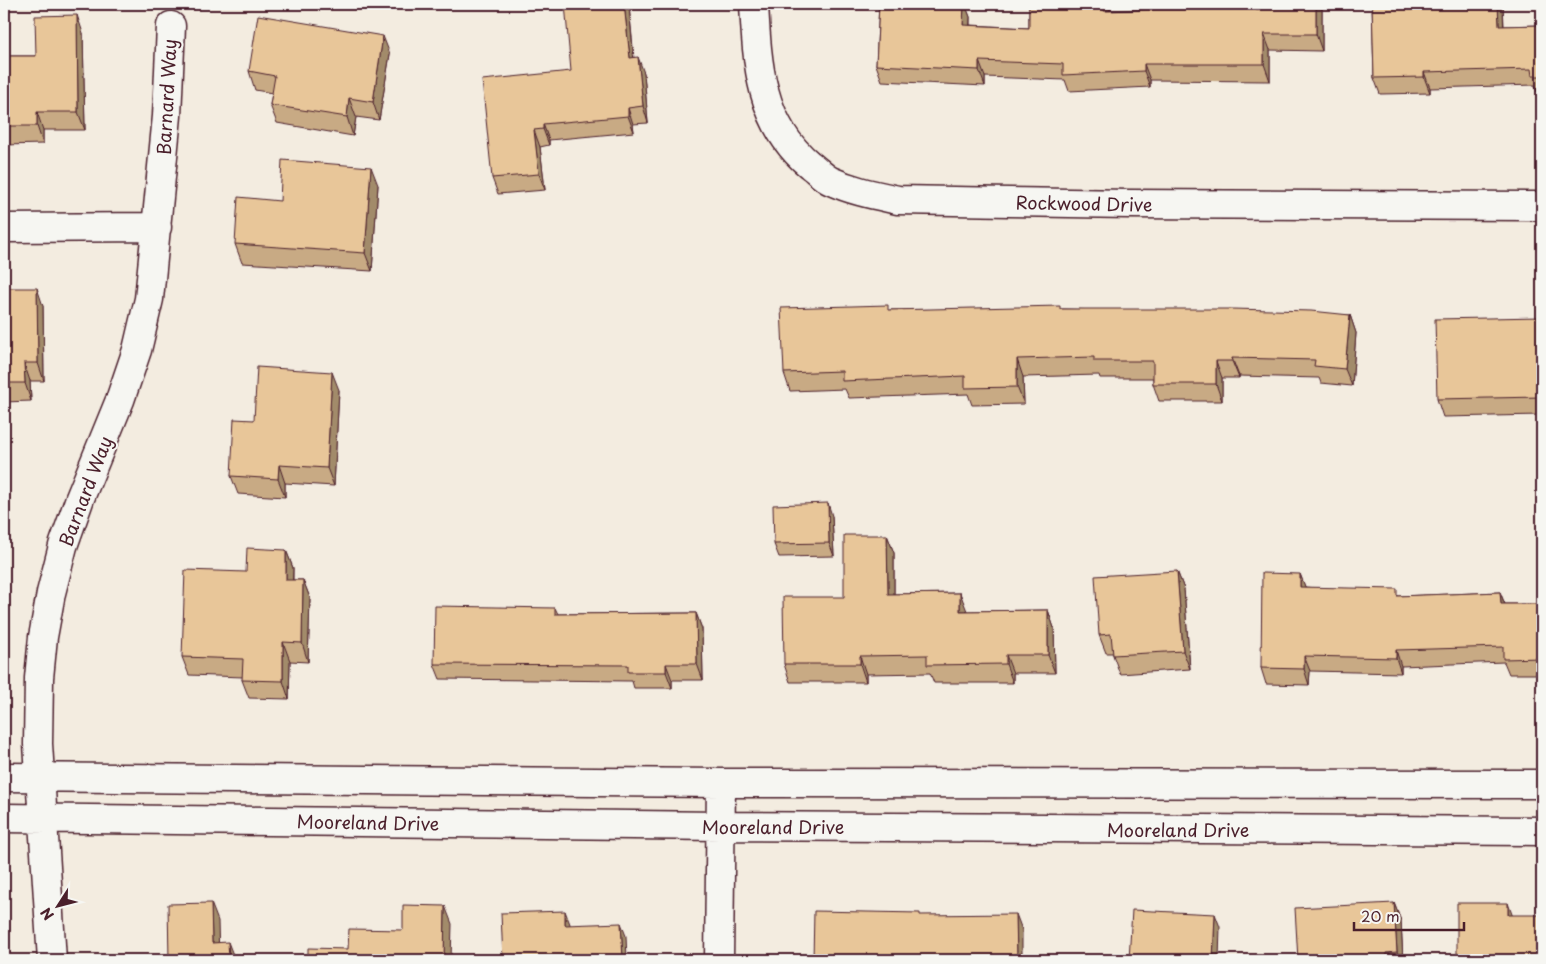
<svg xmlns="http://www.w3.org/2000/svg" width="1546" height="964" viewBox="0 0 1546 964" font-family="'Playpen Sans',sans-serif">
  <rect width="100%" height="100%" fill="#f3ece0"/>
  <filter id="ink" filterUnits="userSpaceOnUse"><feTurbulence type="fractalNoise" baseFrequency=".02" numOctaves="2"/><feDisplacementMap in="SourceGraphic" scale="10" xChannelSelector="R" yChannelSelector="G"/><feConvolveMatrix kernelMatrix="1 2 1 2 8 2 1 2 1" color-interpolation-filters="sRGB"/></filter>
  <g filter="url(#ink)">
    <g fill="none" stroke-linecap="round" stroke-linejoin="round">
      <defs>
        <path id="minor" d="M754,4c3,59 6,120 56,161 7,5 14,13 21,16 22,10 44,14 67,19l231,4 413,2
          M4,228l153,-1
          M4,777l717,6 821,1
          M4,818l716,8 822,5
          M52,960l-14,-216 1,-66 4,-41 8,-44 12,-47 17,-48 40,-98 17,-50 12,-51 18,-183 4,-90
          M719,960l2,-177"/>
      </defs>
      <use href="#minor" stroke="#4a1f2b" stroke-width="31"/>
      <use href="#minor" stroke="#f6f6f2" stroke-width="28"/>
    </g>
    <path fill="#c8aa84" stroke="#4a1f2b" d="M879,4h86l5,13v8l59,3v-24h81v7l212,-2v42l-52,-1v31l-120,-1v7l-81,4 -4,-11 -80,-3v9l-103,-5 -6,-16z
      M1372,4h131l1,22 38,-1v67h-5l-2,-7 -105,3v5l-50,1 -6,-16z
      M629,6l5,52 10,15 4,50 -15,1 1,8 -85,8v5l-9,2 5,43 -47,4 -6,-16 79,-107z
      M83,33l2,97h-42v14l-39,1v-89h32z
      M390,54l-11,66 -23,-3 -3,19 -76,-13 -7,-18 2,-12 -17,-3 -6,-19z
      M378,185l-6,86 -130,-8 -7,-19 45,-43z
      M4,288l39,18 1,75h-14l1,20 -27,1z
      M1061,309l289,6 6,18 -4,53 -31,-3 -2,-5 -80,-2v2h-17v23h-63l-6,-17v-6h-53l-1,-3 -76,2 1,27 -52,1 -4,-11 -119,4 -4,-9 -55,2 -6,-18 106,-63z
      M1542,317v98l-99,2 -6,-18z
      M339,390l-5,96 -49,-3v14l-47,-3 -7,-18 23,-56z
      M832,516l2,40 -55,1 -5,-13z
      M887,535l7,18v41l66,-1 6,18 82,-1 6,18 1,45h-42v10h-79l-4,-10 -64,1v8h-76l-6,-18 60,-67z
      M286,550l7,18v12h10l7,18 -2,64 -18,-1 -1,38 -40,-1 -7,-18 1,-3 -54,-2 -7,-18 64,-85z
      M1177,571l7,18 6,80 -70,5 -7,-19v-2h-7l-7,-18z
      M1300,574l5,13 95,9 100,-4 5,12h37v70h-33l-5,-12 -103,4v7l-91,-2 -1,14 -43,-1 -5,-16z
      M555,608l3,6 138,-1 6,16 1,51h-31v8h-38l-2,-7 -192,-2 -6,-15z
      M1394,903l7,18 2,39h-105z"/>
    <path fill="#a28b6b" stroke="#4a1f2b" d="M624,4h4l1,2 6,68 -5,-16z
      M964,4h1l5,13 -1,24 -6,-16z
      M1104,4h6v24l-6,-17z
      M1316,4h4l2,5v42l-6,-17z
      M1498,4h5l1,38 -5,-16z
      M77,15l6,18 2,97 -7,-18z
      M1264,34l6,16v31l-6,-17z
      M383,36l7,18 -11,66 -6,-18z
      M638,57l6,16 4,50 -5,-17z
      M979,61l6,16v9l-6,-16z
      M1144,64l6,16v7l-6,-16z
      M1424,72l6,16v5l-6,-16z
      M349,98l7,19 -3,19 -6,-19z
      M628,108l5,16 1,8 -6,-16z
      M37,112l6,18v14l-6,-18z
      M543,124l6,16v5l-6,-16z
      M534,130l6,17 5,43 -6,-16z
      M371,167l7,18 -6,86 -7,-18z
      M37,288l6,18 1,75 -6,-18z
      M1350,315l6,18 -4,53 -7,-17z
      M1232,358l7,18v2l-7,-17z
      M1017,359l6,18 1,27 -7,-17z
      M1216,361l6,17v23l-6,-17z
      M24,363l6,18 1,20 -6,-18z
      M332,372l7,18 -5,96 -7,-18z
      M279,465l6,18v14l-7,-18z
      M828,503l4,13 2,40 -5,-13z
      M887,535l7,18v59l-6,-18z
      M286,550l7,18 -1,30 -6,-18z
      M1177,571l7,18 6,80 -7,-18z
      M1300,574l6,15 -6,-2z
      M303,580l7,18 -2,64 -6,-19z
      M1500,592l6,16 -5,-4z
      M960,593l7,18h-7z
      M1048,610l6,18 1,45 -7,-18z
      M696,613l6,16 1,51 -6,-16z
      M283,642l7,19 -1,38 -6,-18z
      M1396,650l5,16v7l-5,-15z
      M1006,655l7,18v10l-7,-19z
      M860,656l6,18v8l-6,-18z
      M1304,656l6,15 -1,14 -5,-16z
      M666,664l6,16v8l-6,-16z
      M211,903l7,18 1,39 -7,-17z
      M1394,903l7,18 2,39h-3l-3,-8z
      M1508,903l6,17 -6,-5z
      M445,906l7,18 -1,36h-7z
      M565,911l5,13v14l-5,-13z
      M1016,914l6,16v30h-5z
      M1215,914l5,13 -1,33h-6z
      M621,923l5,13 1,24h-4z
      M228,942l7,18h-6z"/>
    <path fill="#e8c699" stroke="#4a1f2b" d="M565,4h59l6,54 8,-1 5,49 -15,2v8l-85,8v5l-9,1 5,44 -47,4 -10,-98 89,-9z
      M879,4h85l-1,21 66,3v-24h75v7l60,-2h96v-5h56v30h-52v30h-120v7l-81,4v-11l-84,-3v9l-103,-5z
      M1372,4h126l1,22 43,-1v51h-10l-1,-7 -107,3v5l-50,1z
      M77,15l1,97h-41v14h-33v-70h32l-1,-40z
      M258,15l125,21 -10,66 -24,-4 -2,19 -77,-12 5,-29 -26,-5z
      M282,160l89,7 -6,86 -130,-9 3,-47 42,4z
      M4,288h33l1,75h-14l1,20h-21z
      M888,305v5l172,-4v3h172l79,2 39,4 -5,54 -31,-3 1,-6 -83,-2v3h-16v23h-63v-23h-59v-4l-77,2v28l-52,1v-12l-123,5v-10l-58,2 -3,-65z
      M1542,317v80l-105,2 -2,-80z
      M257,367l75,5 -5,96 -48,-3 -1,14 -47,-3 3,-57 20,1z
      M828,503l1,40 -55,1 -1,-39z
      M844,535h43l1,59 72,-1v18l88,-1v45h-42v9l-79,1v-10l-67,1v8h-76l-1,-67h61z
      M247,548l39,2v30h17l-1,63 -19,-1v39l-41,-1 1,-21 -61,-2 3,-87 61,2z
      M1177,571l6,80 -70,4 -2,-21 -12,1 -4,-59z
      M1262,573l38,1v13l97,2v7l103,-4 1,12h41v54l-39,1v-12l-107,3v8l-92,-2v13l-43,-1z
      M435,606l120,2v6l141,-1 1,51h-31v8h-38v-7l-194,-1z
      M211,903l1,40 16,-1 1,18h-60l-1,-56z
      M1394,903l3,49 -11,1v7h-43v-2l-45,2 -3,-52z
      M1457,903h51v12h34v45h-85z
      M403,905l42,1 -1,54h-136v-12l40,1 1,-20 54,1z
      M1132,910l83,4 -2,46h-84z
      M565,911v14l56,-2 2,37h-120l-2,-47z
      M814,911l106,2v2l96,-1 1,46h-204z"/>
  </g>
  <g text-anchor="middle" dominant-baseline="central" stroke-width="4" stroke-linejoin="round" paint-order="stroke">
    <g font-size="18" fill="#4a1f2b" stroke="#f6f6f2">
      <text transform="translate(166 97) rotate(-87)">Barnard Way</text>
      <text transform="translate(1084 203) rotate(1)">Rockwood Drive</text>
      <text transform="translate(85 491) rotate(-69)">Barnard Way</text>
      <text transform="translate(368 822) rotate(1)">Mooreland Drive</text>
      <text x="773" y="826">Mooreland Drive</text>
      <text x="1178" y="829">Mooreland Drive</text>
    </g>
  </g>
  <rect width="1546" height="964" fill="none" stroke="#f6f6f2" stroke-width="20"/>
  <rect x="10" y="10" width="1526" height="944" fill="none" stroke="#4a1f2b" stroke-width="2" filter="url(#ink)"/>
  <g transform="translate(58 906) rotate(234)" stroke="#f6f6f2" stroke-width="4" paint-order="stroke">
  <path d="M0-4L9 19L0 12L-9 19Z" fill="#4a1f2b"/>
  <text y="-8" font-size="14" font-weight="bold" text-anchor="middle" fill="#4a1f2b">N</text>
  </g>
  <path d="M1354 922v8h110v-8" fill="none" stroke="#4a1f2b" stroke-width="2.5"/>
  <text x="1361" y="922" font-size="15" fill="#4a1f2b" stroke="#f6f6f2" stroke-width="4" paint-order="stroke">20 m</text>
</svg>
